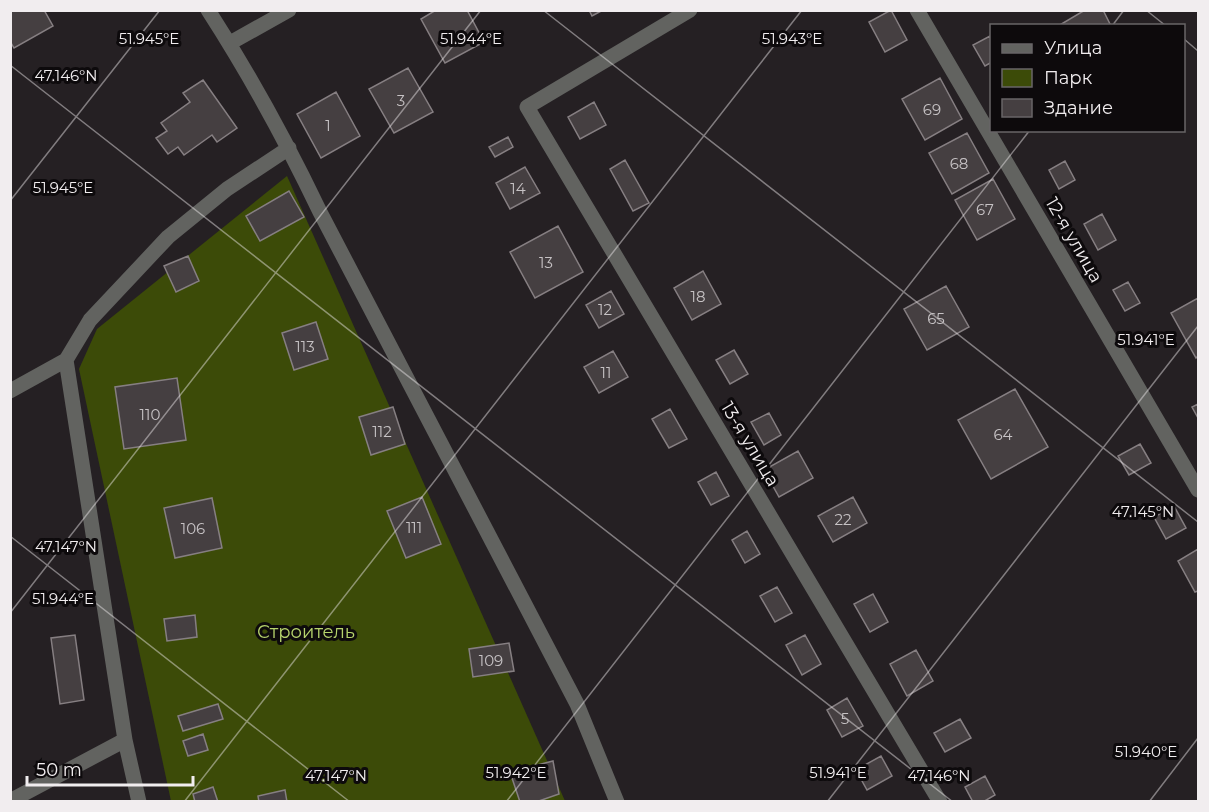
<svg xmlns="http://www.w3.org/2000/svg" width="1209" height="812" viewBox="0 0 1209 812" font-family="Montserrat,sans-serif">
  <rect width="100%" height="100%" fill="#252023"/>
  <path fill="#3c4b08" d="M287,176l278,625h-394l-92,-432 18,-40z"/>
  <path fill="#453f41" stroke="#867f82" stroke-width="1.5" d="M10,10h34l9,16 -39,22 -4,-7z
    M436,10h31l17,32 -39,21 -24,-44z
    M589,10h14l-11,6z
    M891,10l16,30 -22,12 -16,-30z
    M1085,10h18l8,16h-53z
    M990,36l2,4v22l-7,4 -12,-21z
    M408,68l25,44 -39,21 -25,-44z
    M940,78l22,41 -37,21 -23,-41z
    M203,80l34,48 -20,14 -5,-7 -28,20 -6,-8 -10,7 -12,-16 11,-7 -6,-8 29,-21 -7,-9z
    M336,92l24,44 -39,22 -24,-44z
    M594,102l12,23 -26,14 -12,-22z
    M967,133l22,40 -37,21 -23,-41z
    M508,137l5,10 -18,10 -6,-10z
    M625,160l24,43 -16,8 -23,-42z
    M1065,161l10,19 -16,9 -10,-19z
    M525,167l15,26 -30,16 -14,-26z
    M993,179l22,40 -38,21 -22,-40z
    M289,191l15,26 -44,24 -14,-25z
    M1102,214l14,26 -18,10 -14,-26z
    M558,226l25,46 -48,26 -25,-46z
    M188,256l11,25 -23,11 -12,-26z
    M703,271l18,33 -29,16 -18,-32z
    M1128,282l12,21 -15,8 -12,-21z
    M946,286l23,41 -42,23 -23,-41z
    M611,291l13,23 -25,14 -13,-23z
    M1198,298v58l-2,2 -25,-45z
    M316,322l12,37 -34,11 -12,-37z
    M734,350l14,24 -18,10 -14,-24z
    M613,351l15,26 -29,16 -15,-26z
    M177,378l9,62 -62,9 -9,-62z
    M1015,389l33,58 -57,32 -33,-59z
    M1198,404v14l-6,-11z
    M393,407l12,37 -34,11 -12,-38z
    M670,409l17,30 -18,9 -17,-29z
    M769,413l12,22 -17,10 -13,-23z
    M1140,444l11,19 -22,12 -11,-19z
    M798,451l15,27 -34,19 -15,-27z
    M716,472l13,24 -18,9 -13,-23z
    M422,497l19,47 -35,14 -19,-47z
    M853,497l14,26 -34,19 -15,-26z
    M212,498l10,50 -47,10 -11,-50z
    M1174,506l12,22 -20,11 -12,-22z
    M747,531l13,23 -15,9 -13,-23z
    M1198,549v42l-3,1 -17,-31z
    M777,587l15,26 -17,9 -15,-26z
    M873,594l15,28 -18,10 -16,-28z
    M195,615l2,22 -30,4 -3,-22z
    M75,635l9,65 -24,4 -9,-66z
    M805,635l16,29 -19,11 -16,-30z
    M509,643l5,28 -41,6 -4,-28z
    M916,650l17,31 -26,15 -17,-32z
    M847,698l16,28 -21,11 -15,-27z
    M218,704l5,15 -40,12 -5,-15z
    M960,719l11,19 -26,14 -11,-19z
    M203,734l5,16 -20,6 -5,-15z
    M881,756l11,20 -25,14 -11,-20z
    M553,761l6,33 -23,8h-16l-10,-30z
    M985,776l10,19 -12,7h-10l-8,-15z
    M213,787l5,15h-23l-2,-8z
    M285,790l2,12h-28l-1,-6z"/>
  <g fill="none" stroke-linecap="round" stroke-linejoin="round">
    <path stroke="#626360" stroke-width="15" d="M208,10c42,65 79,133 112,202l257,492 40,98
      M690,10l-163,97 413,695
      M917,10l281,480
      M230,43l59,-33
      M10,391l56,-31
      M10,801l115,-61
      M139,802l-14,-62 -59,-380 24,-40 78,-83 59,-48 62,-41"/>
  </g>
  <path fill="none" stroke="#f1edef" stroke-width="1.5" stroke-opacity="0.45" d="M543,10l655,512M1146,10l20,16M1112,26l12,-16M1184,39l14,12M10,65l943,737M10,201l150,-191M10,536l340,266M10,613l471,-603M184,802l618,-792M506,802l524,-672M827,802l371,-476M1149,802l49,-64"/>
  <g text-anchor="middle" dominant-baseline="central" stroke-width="6" stroke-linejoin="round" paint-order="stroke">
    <g font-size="15" fill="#c6c2c4">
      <text x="401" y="100">3</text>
      <text x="932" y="109">69</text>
      <text x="328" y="125">1</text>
      <text x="959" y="163">68</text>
      <text x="518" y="188">14</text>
      <text x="985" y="209">67</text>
      <text x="546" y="262">13</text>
      <text x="698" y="296">18</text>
      <text x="605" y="309">12</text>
      <text x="936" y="318">65</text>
      <text x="305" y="346">113</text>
      <text x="606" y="372">11</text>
      <text x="150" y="414">110</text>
      <text x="382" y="431">112</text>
      <text x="1003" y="434">64</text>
      <text x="843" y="519">22</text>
      <text x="414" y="527">111</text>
      <text x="193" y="528">106</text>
      <text x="491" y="660">109</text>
      <text x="845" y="718">5</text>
    </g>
    <g font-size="18" fill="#f1edef" stroke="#0d0a0c">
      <text transform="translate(1074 240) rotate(60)">12-я улица</text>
      <text transform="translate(750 444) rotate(59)">13-я улица</text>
    </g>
    <g font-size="18" fill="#b7d46d" stroke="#0d0a0c">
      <text x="306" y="632">Строитель</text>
    </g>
  </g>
  <g font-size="15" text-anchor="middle" fill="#f1edef" stroke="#0d0a0c" stroke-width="6" stroke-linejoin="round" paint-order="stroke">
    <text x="149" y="44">51.945°E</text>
    <text x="471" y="44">51.944°E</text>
    <text x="792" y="44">51.943°E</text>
    <text x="66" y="81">47.146°N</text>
    <text x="63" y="193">51.945°E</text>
    <text x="1146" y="345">51.941°E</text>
    <text x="1143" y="517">47.145°N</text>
    <text x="66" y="552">47.147°N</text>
    <text x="63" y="604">51.944°E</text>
    <text x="1146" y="757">51.940°E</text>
    <text x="516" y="778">51.942°E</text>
    <text x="838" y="778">51.941°E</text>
    <text x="336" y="781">47.147°N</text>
    <text x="939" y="781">47.146°N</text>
  </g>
  <rect width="1209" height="812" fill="none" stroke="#f1edef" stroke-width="24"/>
  <rect x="990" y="24" width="195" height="108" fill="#0d0a0c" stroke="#686567" stroke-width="1.5"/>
  <rect x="1002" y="44" width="30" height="9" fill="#626360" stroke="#686567" stroke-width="1.5"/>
  <text x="1044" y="54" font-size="18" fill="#f1edef">Улица</text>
  <rect x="1002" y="69" width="30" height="18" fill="#3c4b08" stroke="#686567" stroke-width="1.5"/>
  <text x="1044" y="84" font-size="18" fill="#f1edef">Парк</text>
  <rect x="1002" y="99" width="30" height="18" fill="#453f41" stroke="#686567" stroke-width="1.5"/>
  <text x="1044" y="114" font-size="18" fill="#f1edef">Здание</text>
  <path d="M27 776v9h166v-9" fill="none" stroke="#f1edef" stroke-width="3"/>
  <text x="36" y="776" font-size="18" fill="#f1edef" stroke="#0d0a0c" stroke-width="4.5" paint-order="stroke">50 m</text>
</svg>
